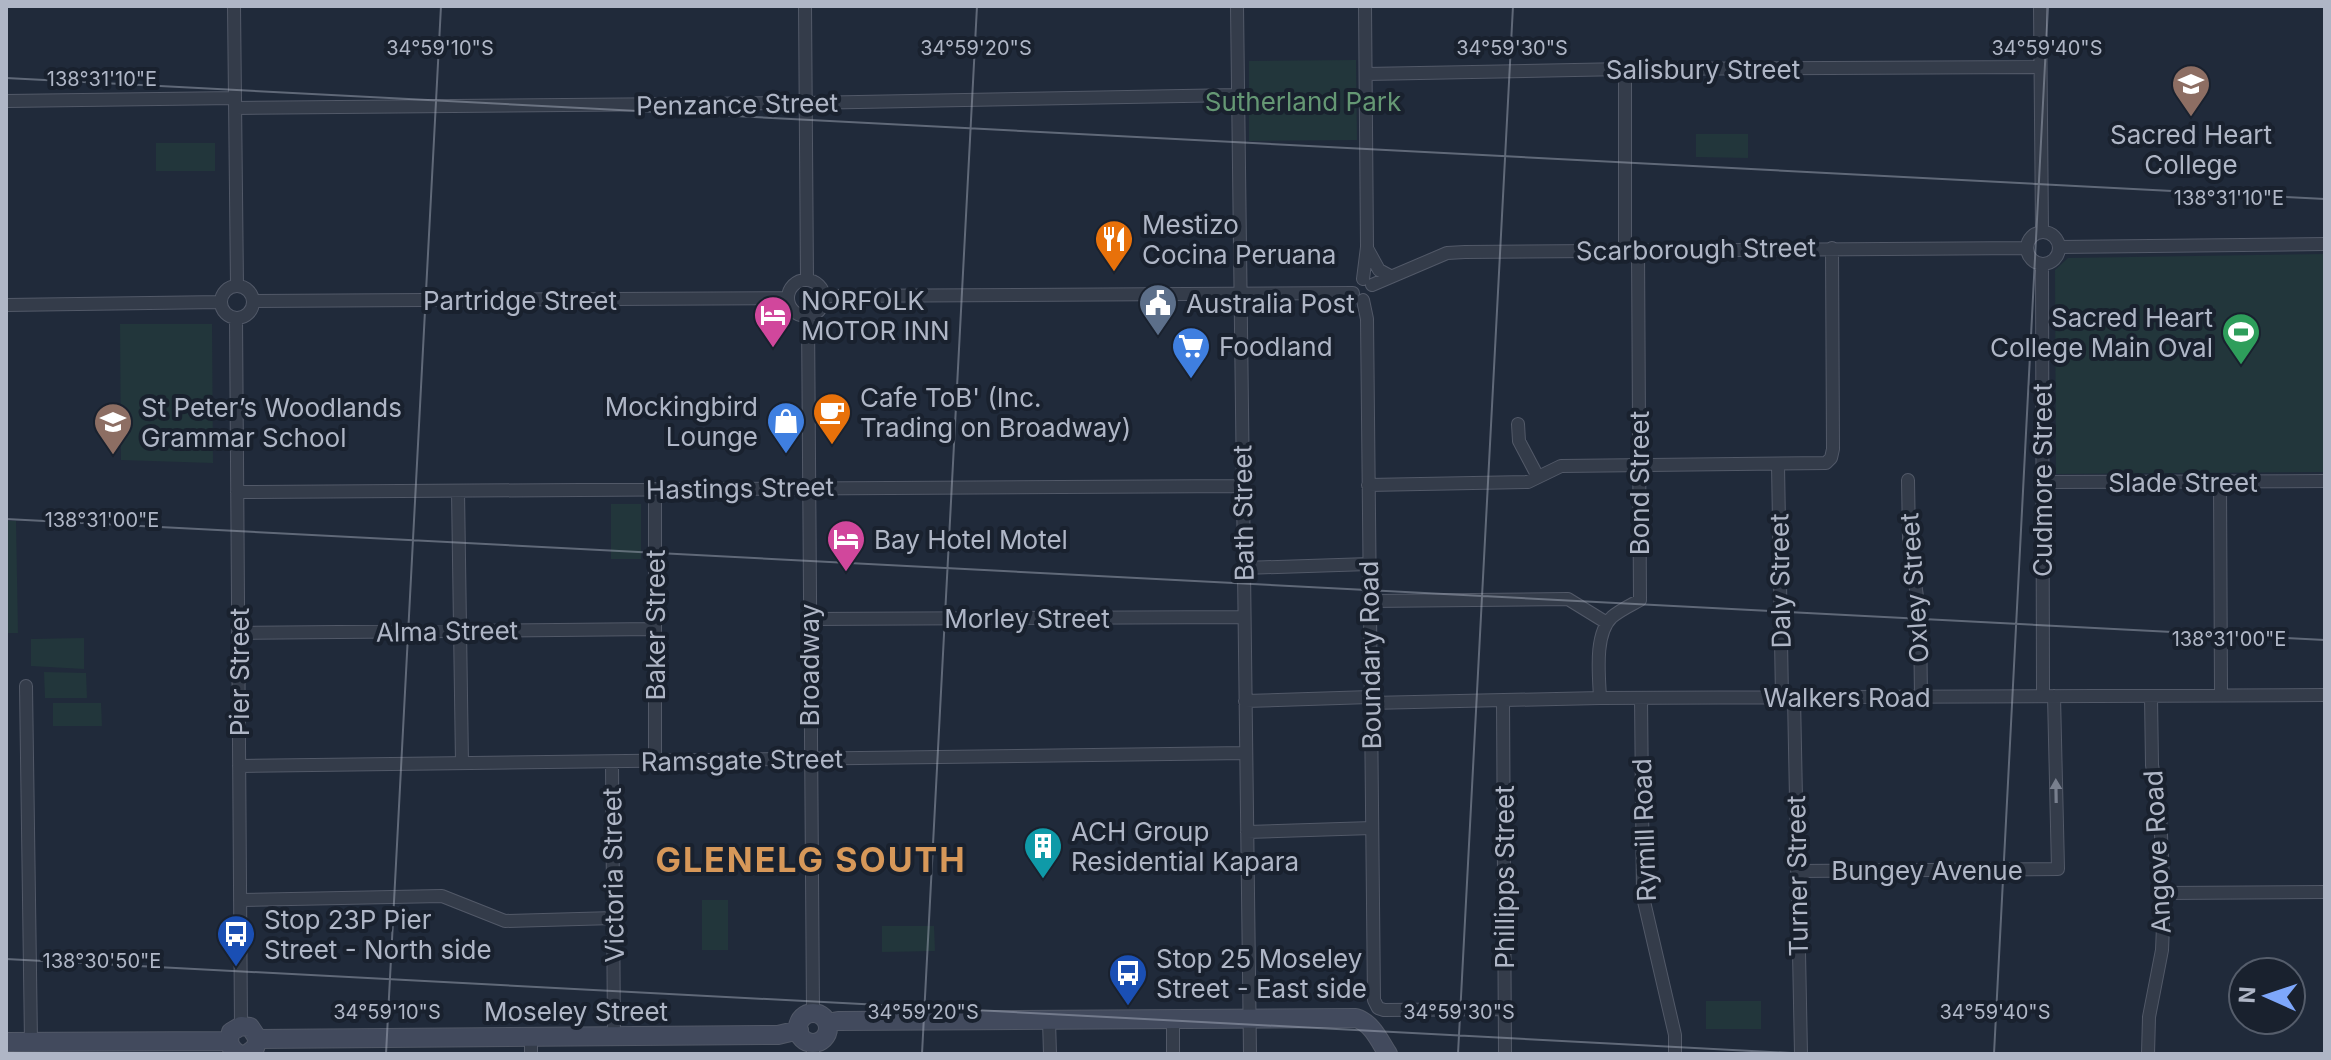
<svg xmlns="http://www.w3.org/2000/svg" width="2331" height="1060" viewBox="0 0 2331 1060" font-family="Inter,sans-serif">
  <rect width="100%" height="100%" fill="#202a3a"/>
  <path fill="#22363b" d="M1356,60l1,80 -108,1v-80z
    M1696,134h52v24l-52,-1z
    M156,143h59v28h-59z
    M2325,254v218l-269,2 -1,-204 13,-12z
    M120,324h92l1,139 -92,-3z
    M611,504h30v55h-30z
    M6,521h10l2,112h-12z
    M84,638v31l-53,-3v-27z
    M44,672l42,1 1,25h-42z
    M53,703h48l1,23h-49z
    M702,900h26v50h-26z
    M882,926h52l1,25 -53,1z
    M1706,1001h55v28h-55z"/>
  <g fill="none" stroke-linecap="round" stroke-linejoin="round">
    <defs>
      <path id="street" d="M234,6l3,280
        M805,6l2,274
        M1237,6l13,1048
        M2040,6l2,226
        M1625,69v181
        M1366,74l259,-5 415,-2
        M6,101l229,-3
        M235,108l570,-5 433,-8
        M2027 248a16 16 0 1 1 32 0a16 16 0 1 1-32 0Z
        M2059,247l266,-3
        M1368,250l11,20 11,6
        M2042,264l1,432
        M1363,279l4,-32 -2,-241
        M788 298a18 18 0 1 1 36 0a18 18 0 1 1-36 0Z
        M1372,285l75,-32 18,-1 562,-4
        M221 302a16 16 0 1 1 32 0a16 16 0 1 1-32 0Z
        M824,296l529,-3
        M1363,300l4,19 7,681 4,8 6,2 121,-1
        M253,301l534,-3
        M6,305l215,-3
        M808,317l5,696
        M236,318l5,708
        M1518,424l1,17 19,36
        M1778,465l4,233
        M1908,480l1,58 11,81 1,78
        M2220,481l1,215
        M2042,482l283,-1
        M1368,485l160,-3 33,-16 265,-3 5,-5 2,-9 -1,-201
        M458,491l4,272
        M237,492l1005,-6
        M1244,568l125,-4
        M1369,601l199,-2 39,24
        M809,619l435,-2
        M238,633l417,-4
        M26,686l5,356
        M1794,697l7,357
        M1600,698c-1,-23 -6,-64 12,-81 8,-7 19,-12 28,-17l-2,-350
        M1641,698l2,199 32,138v19
        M1503,700l2,354
        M1245,701l125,-4
        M1370,703l230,-5 725,-3
        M655,761v-272
        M612,762l2,274
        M239,766l1007,-13
        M1247,832l125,-4
        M1797,871l261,-2 -4,-173
        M2164,893l161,-1
        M240,900l202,-4 63,25 109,-3
        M1173,1020v34
        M1049,1021l1,33
        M531,1037v17
        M813,1054v-11
        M2148,1054l1,-37 13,-67 2,-48 -4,-89 -8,-48 -1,-69"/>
      <path id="secondary" d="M798 1028a15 15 0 1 1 30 0a15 15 0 1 1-30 0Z
        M827,1023l11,-2 518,-3c16,5 23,22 32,36
        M258,1039l520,-4 21,-5
        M6,1042l223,-1
        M239,1054c-9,-5 -12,-12 -8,-22l10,-6 9,1 8,12 -3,9 -8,6"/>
    </defs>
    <use href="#street" stroke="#525968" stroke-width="14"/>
    <use href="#secondary" stroke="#525968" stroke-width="20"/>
    <use href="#street" stroke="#343c4a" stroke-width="12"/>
    <use href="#secondary" stroke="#424a5d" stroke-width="18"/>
  </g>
  <defs><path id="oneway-solid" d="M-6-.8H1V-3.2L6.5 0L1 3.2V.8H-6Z" transform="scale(2)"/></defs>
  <use fill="#787f8e" href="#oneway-solid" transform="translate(2056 791) rotate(-91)"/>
  <path fill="none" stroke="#afb6c6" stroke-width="2" stroke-opacity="0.45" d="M6,78l2319,121M6,519l2319,121M6,959l1803,95M386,1054l55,-1048M922,1054l55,-1048M1458,1054l55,-1048M1994,1054l54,-1048"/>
  <defs>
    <symbol id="school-pin" viewBox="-11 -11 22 30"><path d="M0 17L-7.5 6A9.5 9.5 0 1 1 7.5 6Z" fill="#8d6e63" stroke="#19212e"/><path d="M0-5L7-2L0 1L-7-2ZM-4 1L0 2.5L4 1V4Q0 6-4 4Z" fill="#fff"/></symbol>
    <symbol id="restaurant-pin" viewBox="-11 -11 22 30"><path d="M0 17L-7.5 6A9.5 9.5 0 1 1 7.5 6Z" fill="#e8710a" stroke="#19212e"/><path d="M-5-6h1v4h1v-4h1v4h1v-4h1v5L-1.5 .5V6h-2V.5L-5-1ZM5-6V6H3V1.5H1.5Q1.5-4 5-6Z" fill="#fff"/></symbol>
    <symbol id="civic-pin" viewBox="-11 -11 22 30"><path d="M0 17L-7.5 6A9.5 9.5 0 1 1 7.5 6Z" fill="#5c6f8a" stroke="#19212e"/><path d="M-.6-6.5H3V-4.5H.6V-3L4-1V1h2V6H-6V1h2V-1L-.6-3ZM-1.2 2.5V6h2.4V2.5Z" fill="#fff"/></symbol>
    <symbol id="hotel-pin" viewBox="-11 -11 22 30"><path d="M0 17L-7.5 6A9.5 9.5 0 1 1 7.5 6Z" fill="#d1479c" stroke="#19212e"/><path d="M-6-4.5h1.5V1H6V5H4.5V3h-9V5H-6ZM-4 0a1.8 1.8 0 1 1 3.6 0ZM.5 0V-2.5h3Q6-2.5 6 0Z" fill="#fff"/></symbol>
    <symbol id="stadium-pin" viewBox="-11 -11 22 30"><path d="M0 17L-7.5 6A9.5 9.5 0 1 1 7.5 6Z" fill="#2e9e5b" stroke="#19212e"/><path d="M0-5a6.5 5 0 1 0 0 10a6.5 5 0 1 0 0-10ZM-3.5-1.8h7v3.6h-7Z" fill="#fff"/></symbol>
    <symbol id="supermarket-pin" viewBox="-11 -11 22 30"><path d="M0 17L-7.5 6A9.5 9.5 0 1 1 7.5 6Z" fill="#3f7fe0" stroke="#19212e"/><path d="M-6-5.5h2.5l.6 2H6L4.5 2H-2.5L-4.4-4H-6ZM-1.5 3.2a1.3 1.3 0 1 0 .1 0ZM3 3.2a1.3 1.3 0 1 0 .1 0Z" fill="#fff"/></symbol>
    <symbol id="cafe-pin" viewBox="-11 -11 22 30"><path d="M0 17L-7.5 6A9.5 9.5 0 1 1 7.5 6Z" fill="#e8710a" stroke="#19212e"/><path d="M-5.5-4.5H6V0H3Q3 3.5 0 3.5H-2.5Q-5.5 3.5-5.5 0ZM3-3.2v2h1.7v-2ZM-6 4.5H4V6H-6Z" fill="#fff"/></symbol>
    <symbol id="shop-pin" viewBox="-11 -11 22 30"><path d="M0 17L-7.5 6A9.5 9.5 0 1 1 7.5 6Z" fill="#3f7fe0" stroke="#19212e"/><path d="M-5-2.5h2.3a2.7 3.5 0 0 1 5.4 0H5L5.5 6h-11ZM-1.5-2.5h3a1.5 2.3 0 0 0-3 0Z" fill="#fff"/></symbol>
    <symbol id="building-pin" viewBox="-11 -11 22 30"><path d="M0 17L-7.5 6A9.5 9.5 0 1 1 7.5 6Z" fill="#0f9aa8" stroke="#19212e"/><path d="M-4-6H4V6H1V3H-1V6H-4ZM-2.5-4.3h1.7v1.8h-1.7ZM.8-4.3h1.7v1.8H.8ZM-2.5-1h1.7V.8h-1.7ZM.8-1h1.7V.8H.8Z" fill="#fff"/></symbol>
    <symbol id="bus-pin" viewBox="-11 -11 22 30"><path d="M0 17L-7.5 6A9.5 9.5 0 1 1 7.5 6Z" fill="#1a4fb4" stroke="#19212e"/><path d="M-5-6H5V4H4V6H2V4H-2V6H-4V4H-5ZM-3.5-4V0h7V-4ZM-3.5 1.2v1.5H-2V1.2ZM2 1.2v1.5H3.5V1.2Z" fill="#fff"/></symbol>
  </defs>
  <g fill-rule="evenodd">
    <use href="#school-pin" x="2169" y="62" width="44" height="60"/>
    <use href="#restaurant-pin" x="1092" y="217" width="44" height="60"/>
    <use href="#civic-pin" x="1136" y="281" width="44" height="60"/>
    <use href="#hotel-pin" x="751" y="293" width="44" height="60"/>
    <use href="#stadium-pin" x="2219" y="310" width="44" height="60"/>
    <use href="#supermarket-pin" x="1169" y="324" width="44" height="60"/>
    <use href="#cafe-pin" x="810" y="390" width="44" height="60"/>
    <use href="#shop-pin" x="764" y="399" width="44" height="60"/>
    <use href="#school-pin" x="91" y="400" width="44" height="60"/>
    <use href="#hotel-pin" x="824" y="517" width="44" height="60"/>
    <use href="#building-pin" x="1021" y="824" width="44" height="60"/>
    <use href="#bus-pin" x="214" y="912" width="44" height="60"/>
    <use href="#bus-pin" x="1106" y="951" width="44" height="60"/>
  </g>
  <g text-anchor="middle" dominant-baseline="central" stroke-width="8" stroke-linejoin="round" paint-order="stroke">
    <g font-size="26" fill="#afb6c6" stroke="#19212e">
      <text x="1703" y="69">Salisbury Street</text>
      <text transform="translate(737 104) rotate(-1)">Penzance Street</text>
      <text transform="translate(1696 249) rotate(-1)">Scarborough Street</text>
      <text x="520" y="300">Partridge Street</text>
      <text transform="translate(2042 480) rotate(-90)">Cudmore Street</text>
      <text x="2183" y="482">Slade Street</text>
      <text transform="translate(1639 483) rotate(-90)">Bond Street</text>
      <text transform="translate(740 488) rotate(-1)">Hastings Street</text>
      <text transform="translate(1243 513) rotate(-91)">Bath Street</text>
      <text transform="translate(1780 581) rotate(-91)">Daly Street</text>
      <text transform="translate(1914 588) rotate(-94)">Oxley Street</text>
      <text x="1027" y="618">Morley Street</text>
      <text transform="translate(655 625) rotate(-90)">Baker Street</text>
      <text transform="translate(447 631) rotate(-1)">Alma Street</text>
      <text transform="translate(1370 655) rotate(-91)">Boundary Road</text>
      <text transform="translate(809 665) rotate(-90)">Broadway</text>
      <text transform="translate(239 672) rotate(-90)">Pier Street</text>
      <text x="1847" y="697">Walkers Road</text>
      <text transform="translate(742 760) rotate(-1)">Ramsgate Street</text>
      <text transform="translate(1644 830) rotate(-92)">Rymill Road</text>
      <text transform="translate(2157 852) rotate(-93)">Angove Road</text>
      <text x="1927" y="870">Bungey Avenue</text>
      <text transform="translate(613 875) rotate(-91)">Victoria Street</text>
      <text transform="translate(1797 876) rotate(-91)">Turner Street</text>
      <text transform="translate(1504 877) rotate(-90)">Phillipps Street</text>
      <text x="576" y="1011">Moseley Street</text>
    </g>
    <g font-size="26" fill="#659874" stroke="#19212e">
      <text x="1303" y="101">Sutherland Park</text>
    </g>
    <g font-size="26" fill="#afb6c6" stroke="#19212e" text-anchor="start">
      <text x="2191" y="134" text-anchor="middle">Sacred Heart<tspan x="2191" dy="30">College</tspan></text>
      <text x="1142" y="224">Mestizo<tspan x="1142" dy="30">Cocina Peruana</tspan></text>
      <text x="801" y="300">NORFOLK<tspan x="801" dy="30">MOTOR INN</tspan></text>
      <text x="1186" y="303">Australia Post</text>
      <text x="2213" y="317" text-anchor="end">Sacred Heart<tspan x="2213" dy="30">College Main Oval</tspan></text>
      <text x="1219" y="346">Foodland</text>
      <text x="860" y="397">Cafe ToB' (Inc.<tspan x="860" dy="30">Trading on Broadway)</tspan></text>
      <text x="758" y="406" text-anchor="end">Mockingbird<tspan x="758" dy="30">Lounge</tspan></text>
      <text x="141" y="407">St Peter’s Woodlands<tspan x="141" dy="30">Grammar School</tspan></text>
      <text x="874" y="539">Bay Hotel Motel</text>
      <text x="1071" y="831">ACH Group<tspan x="1071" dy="30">Residential Kapara</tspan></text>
      <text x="264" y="919">Stop 23P Pier<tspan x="264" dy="30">Street - North side</tspan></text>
      <text x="1156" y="958">Stop 25 Moseley<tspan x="1156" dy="30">Street - East side</tspan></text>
    </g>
    <g font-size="34" font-weight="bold" letter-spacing="2" fill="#d79859" stroke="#19212e">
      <text x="811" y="859">GLENELG SOUTH</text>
    </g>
  </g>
  <g font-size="20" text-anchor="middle" fill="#afb6c6" stroke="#19212e" stroke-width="8" stroke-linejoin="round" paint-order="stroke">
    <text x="440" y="55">34°59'10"S</text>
    <text x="976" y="55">34°59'20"S</text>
    <text x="1512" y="55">34°59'30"S</text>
    <text x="2047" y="55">34°59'40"S</text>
    <text x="102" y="86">138°31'10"E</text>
    <text x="2229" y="205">138°31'10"E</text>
    <text x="102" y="527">138°31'00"E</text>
    <text x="2229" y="646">138°31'00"E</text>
    <text x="102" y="968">138°30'50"E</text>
    <text x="387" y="1019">34°59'10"S</text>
    <text x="923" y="1019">34°59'20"S</text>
    <text x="1459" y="1019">34°59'30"S</text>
    <text x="1995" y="1019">34°59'40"S</text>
  </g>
  <rect width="2331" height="1060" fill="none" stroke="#afb6c6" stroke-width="16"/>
  <g transform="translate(2267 996) rotate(273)"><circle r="38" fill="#19212e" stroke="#555d6b" stroke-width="2"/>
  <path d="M0-6L14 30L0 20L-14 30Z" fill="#7ea7fb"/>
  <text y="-12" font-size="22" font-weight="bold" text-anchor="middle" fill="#afb6c6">N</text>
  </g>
</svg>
